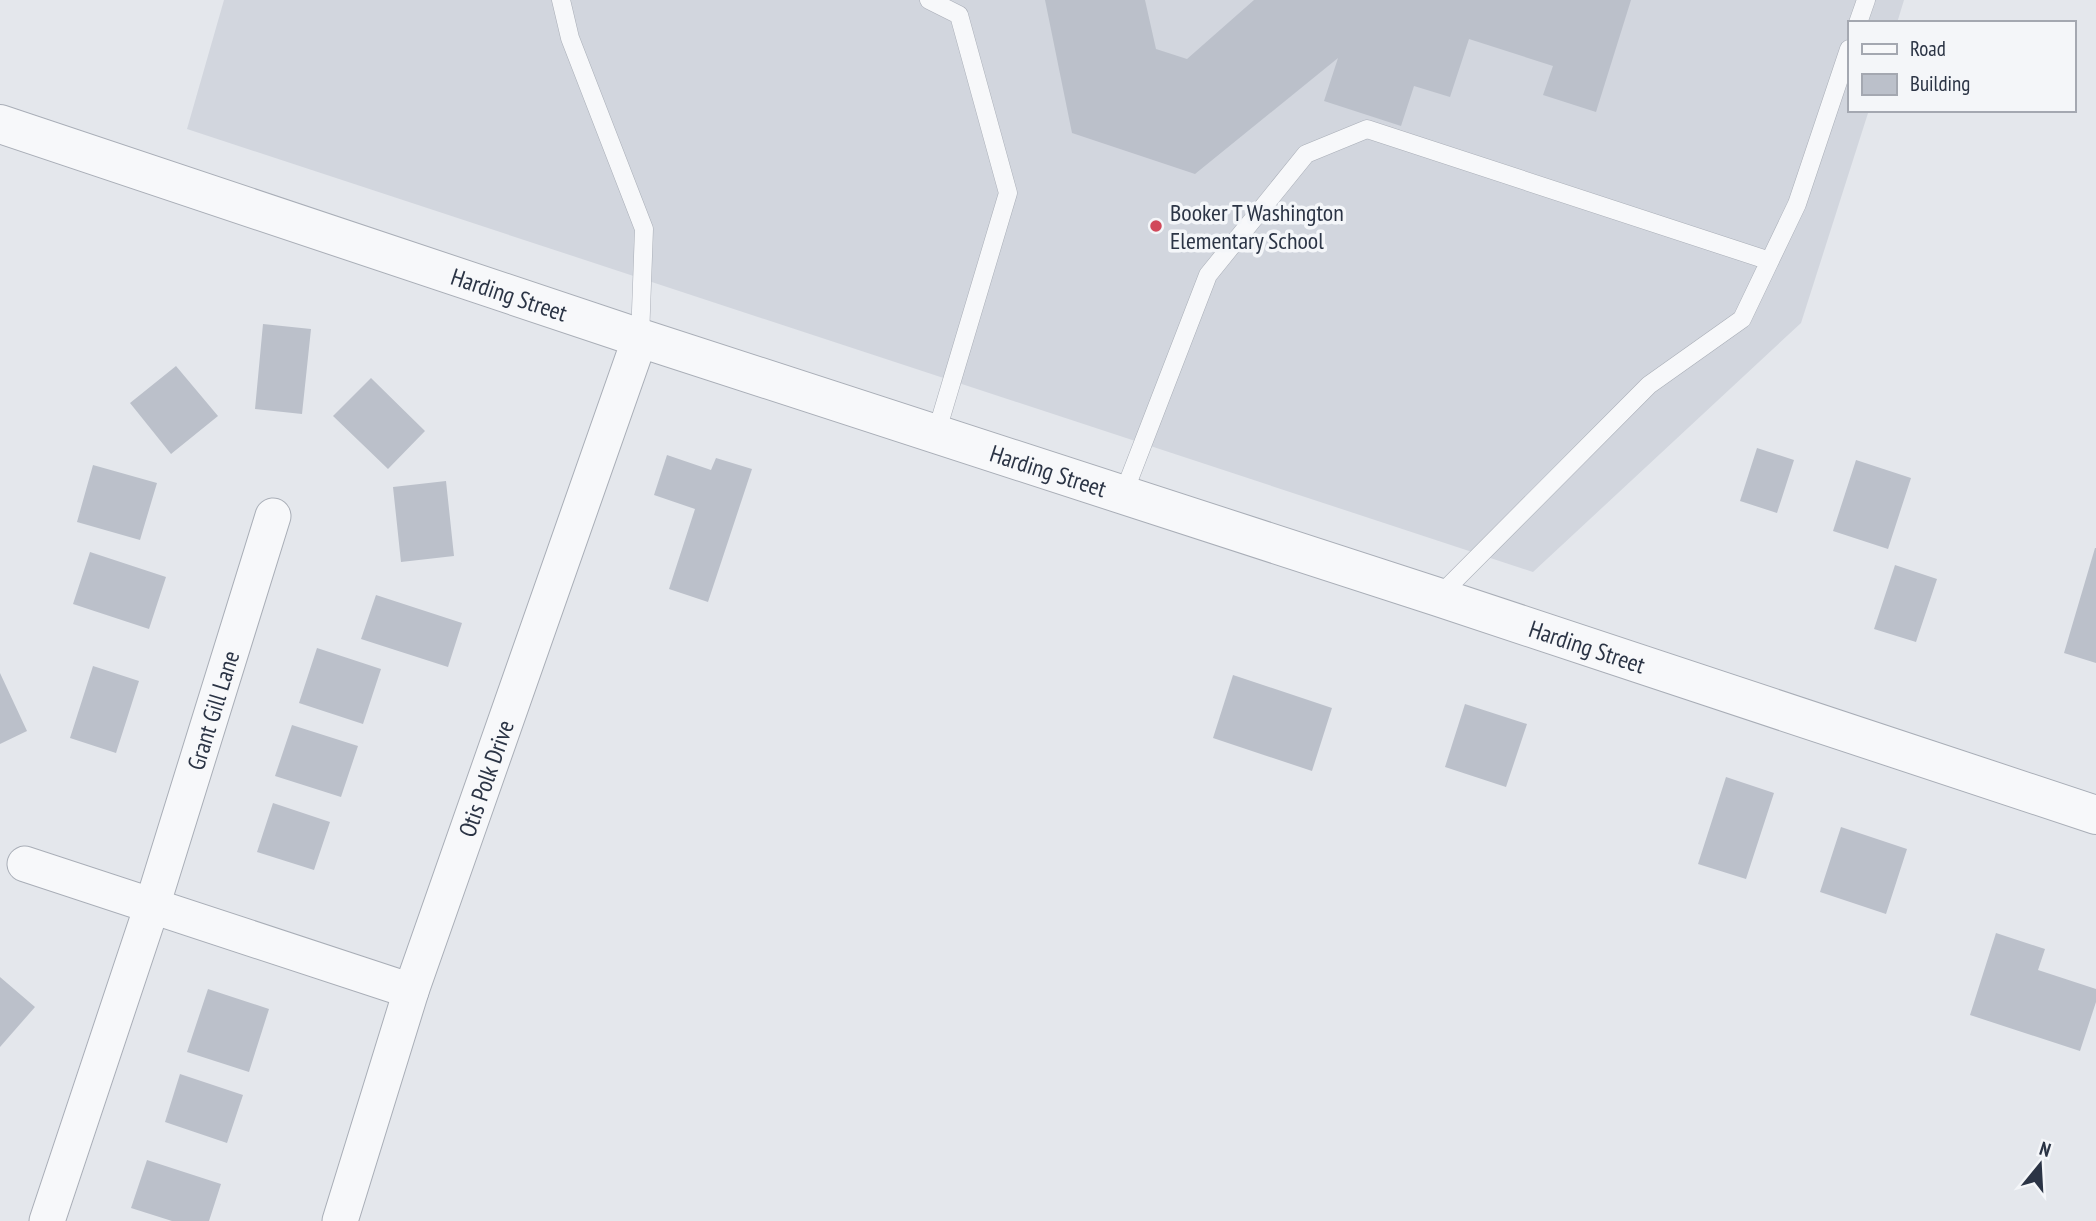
<svg xmlns="http://www.w3.org/2000/svg" width="2096" height="1221" viewBox="0 0 2096 1221" font-family="'PT Sans Narrow',sans-serif">
  <rect width="100%" height="100%" fill="#e4e7ec"/>
  <path fill="#d2d6de" d="M224,0h1680l-7,23h-48v87h20l-68,213 -268,249 -1346,-443z"/>
  <path fill="#bbc0ca" d="M1045,0h100l11,49 31,10 67,-59h377l-35,112 -53,-17 10,-29 -84,-27 -19,58 -36,-11 -13,40 -77,-25 14,-43 -143,116 -123,-41z
    M263,324l48,5 -9,85 -47,-5z
    M176,366l42,50 -47,38 -41,-51z
    M371,378l54,53 -37,38 -55,-53z
    M1757,448l37,12 -17,53 -37,-12z
    M667,455l44,15 5,-12 36,11 -44,133 -39,-13 26,-80 -41,-14z
    M1856,460l55,18 -23,71 -55,-18z
    M93,465l64,18 -17,57 -63,-18z
    M446,481l8,75 -53,6 -8,-75z
    M2095,548h1v115l-32,-10z
    M90,552l76,25 -17,52 -76,-25z
    M1895,565l42,14 -21,63 -42,-13z
    M376,595l86,28 -14,44 -87,-28z
    M317,648l64,21 -18,55 -64,-21z
    M93,666l46,15 -23,72 -46,-15z
    M0,673l27,58 -27,13z
    M1233,675l99,33 -20,63 -99,-33z
    M1465,704l62,20 -21,63 -61,-20z
    M292,725l66,21 -17,51 -66,-21z
    M1726,777l48,16 -28,86 -48,-15z
    M273,803l57,19 -16,48 -57,-18z
    M1841,827l66,22 -21,65 -66,-22z
    M1996,933l49,16 -7,21 58,19v13l-16,49 -110,-36z
    M0,977l35,30 -35,40z
    M208,989l61,20 -20,63 -62,-20z
    M180,1074l63,21 -16,48 -62,-21z
    M147,1160l74,24 -12,37h-37l-41,-13z"/>
  <g fill="none" stroke-linecap="round" stroke-linejoin="round">
    <defs>
      <path id="service" d="M561,0l9,38 74,191 -4,109
        M929,0l30,15 49,178 -72,241
        M1858,23l8,-23
        M1123,495l85,-220 98,-121 61,-25 403,132
        M1438,597l211,-212 93,-66 55,-115 52,-155"/>
      <g id="minor">
        <path d="M25,864l386,127"/>
        <path id="s1" d="M47,1221l105,-315 121,-390"/>
        <path id="s2" d="M340,1221l71,-230 229,-653"/>
      </g>
      <g id="tertiary">
        <path id="s3" d="M0,124l640,214 798,259 658,218"/>
      </g>
    </defs>
    <use href="#service" stroke="#a9aeb7" stroke-width="19"/>
    <use href="#minor" stroke="#a9aeb7" stroke-width="37"/>
    <use href="#tertiary" stroke="#a9aeb7" stroke-width="40"/>
    <use href="#service" stroke="#f7f8fa" stroke-width="18"/>
    <use href="#minor" stroke="#f7f8fa" stroke-width="35"/>
    <use href="#tertiary" stroke="#f7f8fa" stroke-width="38"/>
  </g>
  <circle fill="#d1495b" stroke="#f4f6f9" stroke-width="2.5" cx="1156" cy="226" r="7"/>
  <g text-anchor="middle" dominant-baseline="central" stroke-width="7" stroke-linejoin="round" paint-order="stroke">
    <g font-size="24" fill="#2b3445" stroke="#f4f6f9" text-anchor="start">
      <text x="1170" y="212">Booker T Washington<tspan x="1170" dy="28">Elementary School</tspan></text>
    </g>
    <g font-size="24" fill="#2b3445" stroke="#f4f6f9">
      <text stroke="none"><textPath href="#s3" startOffset="537">Harding Street</textPath></text>
      <text stroke="none"><textPath href="#s3" startOffset="1104">Harding Street</textPath></text>
      <text stroke="none"><textPath href="#s3" startOffset="1671">Harding Street</textPath></text>
      <text stroke="none"><textPath href="#s1" startOffset="537">Grant Gill Lane</textPath></text>
      <text stroke="none"><textPath href="#s2" startOffset="466">Otis Polk Drive</textPath></text>
    </g>
  </g>
  <rect x="1848" y="21" width="228" height="91" fill="#f4f6f9" stroke="#a4a8b1" stroke-width="2"/>
  <rect x="1862" y="44" width="35" height="10" fill="#f7f8fa" stroke="#a4a8b1" stroke-width="2"/>
  <text x="1910" y="56" font-size="21" fill="#2b3445">Road</text>
  <rect x="1862" y="74" width="35" height="21" fill="#bbc0ca" stroke="#a4a8b1" stroke-width="2"/>
  <text x="1910" y="91" font-size="21" fill="#2b3445">Building</text>
  <g transform="translate(2040 1165) rotate(18)" stroke="#f4f6f9" stroke-width="5" paint-order="stroke">
  <path d="M0-5L12 26L0 18L-12 26Z" fill="#2b3445"/>
  <text y="-10" font-size="19" font-weight="bold" text-anchor="middle" fill="#2b3445">N</text>
  </g>
</svg>
